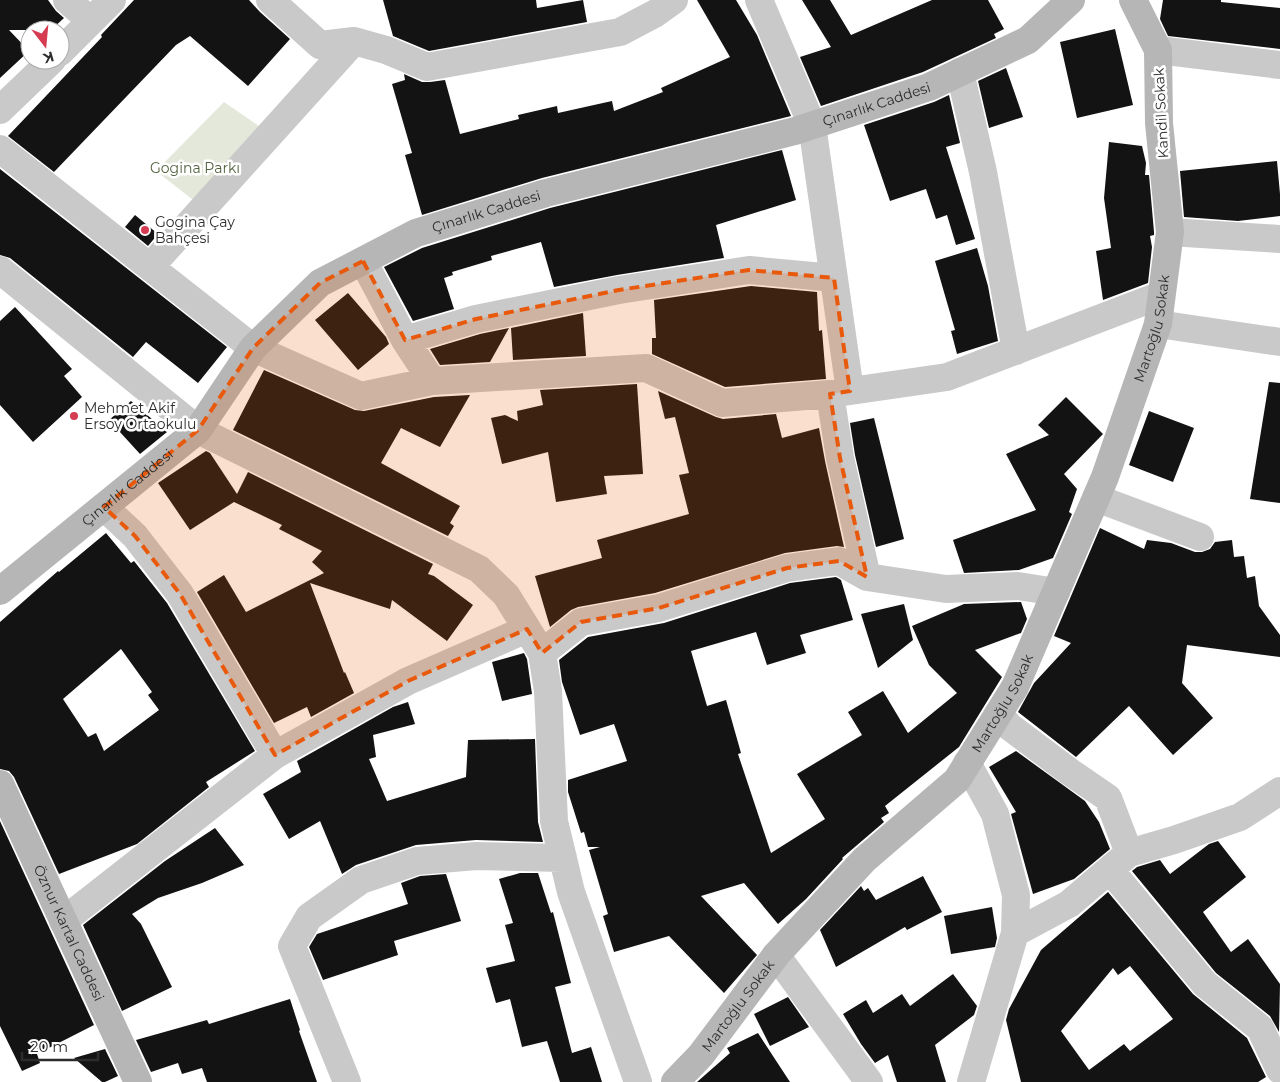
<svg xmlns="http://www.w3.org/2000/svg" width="1280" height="1082" viewBox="0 0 1280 1082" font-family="Montserrat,sans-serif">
  <rect width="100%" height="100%" fill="#fff"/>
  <path fill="#e3e8da" d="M224,102l42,29 -69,72 -41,-32z"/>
  <path fill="#131313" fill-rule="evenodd" d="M0,0h48l8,11 8,7 -13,12h-42l20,21 -29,27z
    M134,0h115l11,12 30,27 -42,47 -58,-50 -14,9 -122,127 -46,-36 94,-99 -1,-2z
    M383,0h153l1,8 46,-8 4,22 -158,29 -36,-15z
    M697,0h39l21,35 34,81 -249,62 -120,37 -17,-60 7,-2 -20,-69 13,-4 -1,-6 18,8h8l15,-2 15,54 59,-15 -1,-4 39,-9 1,7 54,-12 2,10 49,-19 -2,-4 69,-31z
    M802,0h28l21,35 81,-35h56l16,29 -10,5 2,4 -73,34 -102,34 -21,-49 31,-10z
    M1163,0h58v2l59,6v41l-112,-13 -8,-17z
    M1115,29l18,76 -56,13 -17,-76z
    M1006,68l17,49 -34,11 -11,-47z
    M949,95l11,48 -14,4 29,92 -19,6 -9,-30 -11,4 -10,-30 -36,12 -26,-76 70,-23z
    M1109,142l33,4 4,17 -1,12h4l5,57v3l-4,1 2,11 -4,36 -45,17 -7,-49 15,-3 -7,-50z
    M782,150l14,50 -80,25 8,33 -107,17 -63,12 -13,-45 -50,14 1,4 -40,12 1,3 -9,3 10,31 -41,12 -29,-54 38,-19 128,-40z
    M1277,161l3,33v22l-42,5 -54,-4 -4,-46z
    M0,169l227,178 -29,36 -52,-41 -13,15 -123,-99 -10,-3z
    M135,215l23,19 -10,12 -23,-19z
    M977,248l11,38 10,55 -41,13 -6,-23 4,-1 -20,-69z
    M751,286l66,6 2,39 3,-1 4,49 -101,8 -73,-33v-16h4l-2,-38z
    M348,293l38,44 3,7 -31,26 -43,-50z
    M15,307l57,62 -8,7 18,21 -49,45 -33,-37v-84z
    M583,313l3,43 -73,4 -2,-32z
    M509,328l-19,34 -50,3 -10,-16 50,-15z
    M264,370l91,40 9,1 70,-14 36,-2 -30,52 -39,-19 -20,35 79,43 -10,17 4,3 -6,10 -215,-106z
    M1269,382l11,1v120l-30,-4z
    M637,384l6,90 -39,2 3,18 -51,8 -8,-50 -46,12 -11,-46 14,-3 13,6 -1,-10 26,-6 -3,-15z
    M658,391l58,26 7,2 53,-5 6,24 37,-10 6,33 19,86 -7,-1 -52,7 -130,40 -77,14 -7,3 -21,17 -15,-51 67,-18 -5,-18 92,-26 -10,-39 10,-2 -14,-56 -10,2z
    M1066,397l37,37 -39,40 13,15 -8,23 3,2 -19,44 -34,12 -55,3 -11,-33 83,-30 -30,-56 43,-19 -11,-10z
    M131,401l36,31 -27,22 -31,-34z
    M1149,411l45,17 -21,54 -44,-17z
    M874,418l30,121 -28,8 -21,-92 -5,-32z
    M206,451l4,2 27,41 11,-22 185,92 -5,10 6,2 39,29 -26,36 -55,-41 -2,9 -80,-26 34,90 1,-1 9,21 -43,24 -4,-10 -33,16 -77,-131 27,-17 22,37 78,-39 -12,-11 10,-11 -43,-22 3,-4 -48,-23 -44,28 -32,-47z
    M1100,528l44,21 3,-9 24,3 24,9h7l8,-3 5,-7 17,-2 2,17 10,-1 3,22 8,-2 4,30 21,29v22l-93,-12 -5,38 31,35 -40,37 -44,-49 -53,51 -58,-45 16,-29 37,-40 -17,-7z
    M106,533l25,30 3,-2 33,42 88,148 -49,31 3,5 -72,57 -78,30 -45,-97 -5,-6 -9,-2v-147l58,-51 1,1zM121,649l31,43 -4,3 11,15 -55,41 -8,-18 -8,4 -25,-38z
    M836,577l5,3 12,40 -53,15 6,18 -39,12 -11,-33 -65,19 16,55 19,-6 15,53 -3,1 33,99 54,-34 -28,-45 65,-39 -14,-23 35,-21 25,42 49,-40 -28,-28 -17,-39 52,-22 57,-2 6,17 -6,14 -46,17 27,27 -43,70 -74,59 4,7 -8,5 3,4 -42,36 1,1 -37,40 -28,25 -34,-41 -43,13 56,59 -33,38 -55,-57 -55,16 -11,-36 5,-2 -19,-64 11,-3h-12l-4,-15 -3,1 -13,-41v-12l59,-19 -13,-37 -34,11 -18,-53 -3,-22 29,-23 76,-14 126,-40z
    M904,604l9,36 -35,28 -17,-54z
    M524,653l3,6 5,35 -30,7 -10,-39z
    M408,702l7,22 -42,11 3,22 -7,2 18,42 79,-24 2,-37 67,-1 3,83 5,20 -67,-2 -60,5 -60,20 -14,9 -22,-53 -31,18 -26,-45 38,-22 -4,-11 96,-54z
    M1016,751l69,50 14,21 11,27 -36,30 -41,15 -22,-80 5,-2 -27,-45z
    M0,821l94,204 -57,29 3,9 -18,8 -22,-45z
    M215,828l29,37 -42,18 -44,15 -26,16 9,10 31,63 -50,24 -39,-86 82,-64z
    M1218,841l28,36 -43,35 28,40 17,-13 32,45 -1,48 -9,-16 -54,-43 -84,-102 5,-4 23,-7 10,14 39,-30z
    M520,873h18l13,40 2,-1 18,71 -16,4 17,66 19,-6 11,35h-42l-13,-41 -25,6 -12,-48 -14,4 -10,-35 29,-7 -10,-36 8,-2 -14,-44z
    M446,874l15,47 -67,20 4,14 -75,25 -14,-33 8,-13 91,-30 -7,-21 19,-7z
    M923,876l19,36 -35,18 -2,-3 -69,40 -16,-37 41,-44 3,5 4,-3 8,12z
    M1108,892l85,102 54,44 19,39 -8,5h-237l-15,-62 3,-11 32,-59zM1130,966l43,53 -43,32 -6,-7 -35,26 -28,-39 52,-63 5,7z
    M992,907l5,31 -2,9 -44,7 -7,-38z
    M953,974l24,32 -3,9 -39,30 11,37h-49l-9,-27 -13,8 -14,-19 -18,-30 23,-14 7,13 29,-19 8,12z
    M788,997l21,30 -39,19 -16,-32z
    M290,999l10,31 -1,1 18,51h-110l-5,-14 -20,6 -4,-11 -27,9 -15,-32 71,-20 2,4z
    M758,1033l32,49h-93l33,-29 -3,-5z
    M105,1049l13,27 -13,6h-3l-28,-24z"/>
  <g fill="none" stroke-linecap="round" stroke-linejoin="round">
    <path stroke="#c9c9c9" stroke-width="28" d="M67,0l24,21
      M270,0l50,45 34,-4 32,9 41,17 193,-35 36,-19 18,-13
      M759,0l53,125 38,266
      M1158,50l122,15
      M60,52l52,-52
      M960,72l23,100 33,179
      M0,110l52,-50
      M0,149l253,199 108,48 71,-15 214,-13 76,35 108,-9 117,-17 214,-82
      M1170,232l110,7
      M363,261l42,79 27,41
      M150,267l204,-226
      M0,270l198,160 281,139 27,26 36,58 6,38 6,130 17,71 67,190
      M1158,324l122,18
      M405,340l71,-21 143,-29 130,-20 85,8
      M830,394l10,64 27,119
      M1096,498l104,39
      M104,507l31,29 45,58 95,161
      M542,653l39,-31 78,-14 128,-40 52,-7 28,16 79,12 72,-3 38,6
      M998,714l12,13 60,45 38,26 21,55
      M967,763l28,51 21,81 -1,38 -44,149
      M1110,870l95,114 55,44 20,42
      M63,921l212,-166 133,-74 119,-52
      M1015,933l54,-29 60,-51 45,-13 66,-23 40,-26
      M776,955l93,127
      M347,1082l-55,-136 17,-29 52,-37 56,-19 59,-5 87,2"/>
    <g stroke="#b6b6b6" stroke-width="28">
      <path id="s1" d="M0,591l198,-161 55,-82 67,-65 96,-50 130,-40 249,-62 134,-44 99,-47 43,-40"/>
      <path id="s2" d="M0,784l138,298"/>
      <path id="s3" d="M675,1082l26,-27 75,-100 88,-95 93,-80 58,-93 90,-210 53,-153 12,-92 -11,-109 -1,-73 -25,-50"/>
    </g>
  </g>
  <path fill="#e8590c" fill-opacity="0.2" stroke="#e8590c" stroke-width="4" stroke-dasharray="10 6" stroke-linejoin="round" d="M363,261l42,79 71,-21 143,-29 130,-20 85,8 16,113 -20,3 10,64 27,119 -28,-16 -52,7 -128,40 -78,14 -39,31 -15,-24 -119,52 -133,74 -95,-161 -45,-58 -31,-29 94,-77 55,-82 67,-65z"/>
  <g fill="#d53c51" stroke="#fff" stroke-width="2">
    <circle cx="145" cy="230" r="5"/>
    <circle cx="74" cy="416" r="5"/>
  </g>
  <g text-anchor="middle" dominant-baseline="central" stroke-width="5" stroke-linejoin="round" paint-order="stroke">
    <g font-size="14" fill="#2c2c2c" stroke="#fff">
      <text stroke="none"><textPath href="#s1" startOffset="1034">Çınarlık Caddesi</textPath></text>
      <text transform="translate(1161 113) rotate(-93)">Kandil Sokak</text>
      <text stroke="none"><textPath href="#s1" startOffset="629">Çınarlık Caddesi</textPath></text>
      <text stroke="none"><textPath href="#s3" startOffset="909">Martoğlu Sokak</textPath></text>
      <text stroke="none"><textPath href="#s1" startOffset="164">Çınarlık Caddesi</textPath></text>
      <text stroke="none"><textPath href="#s3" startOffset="504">Martoğlu Sokak</textPath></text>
      <text stroke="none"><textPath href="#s2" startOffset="164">Öznur Kartal Caddesi</textPath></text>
      <text stroke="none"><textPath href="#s3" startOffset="99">Martoğlu Sokak</textPath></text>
    </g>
    <g font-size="14" fill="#51633e" stroke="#fff">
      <text x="195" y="168">Gogina Parkı</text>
    </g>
    <g font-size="14" fill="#2c2c2c" stroke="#fff" text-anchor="start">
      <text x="155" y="222">Gogina Çay<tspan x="155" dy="16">Bahçesi</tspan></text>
      <text x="84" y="408">Mehmet Akif<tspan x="84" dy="16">Ersoy Ortaokulu</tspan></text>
    </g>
  </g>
  <g transform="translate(45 45) rotate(164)"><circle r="24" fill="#ffffff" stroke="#ababab"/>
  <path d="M0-4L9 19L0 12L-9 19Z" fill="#d53c51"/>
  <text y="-8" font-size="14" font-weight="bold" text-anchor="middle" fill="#2c2c2c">K</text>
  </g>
  <path d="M22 1052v8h76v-8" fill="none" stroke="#2c2c2c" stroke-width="2.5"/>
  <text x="30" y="1052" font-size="15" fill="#2c2c2c" stroke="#ffffff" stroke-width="4" paint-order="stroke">20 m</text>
</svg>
